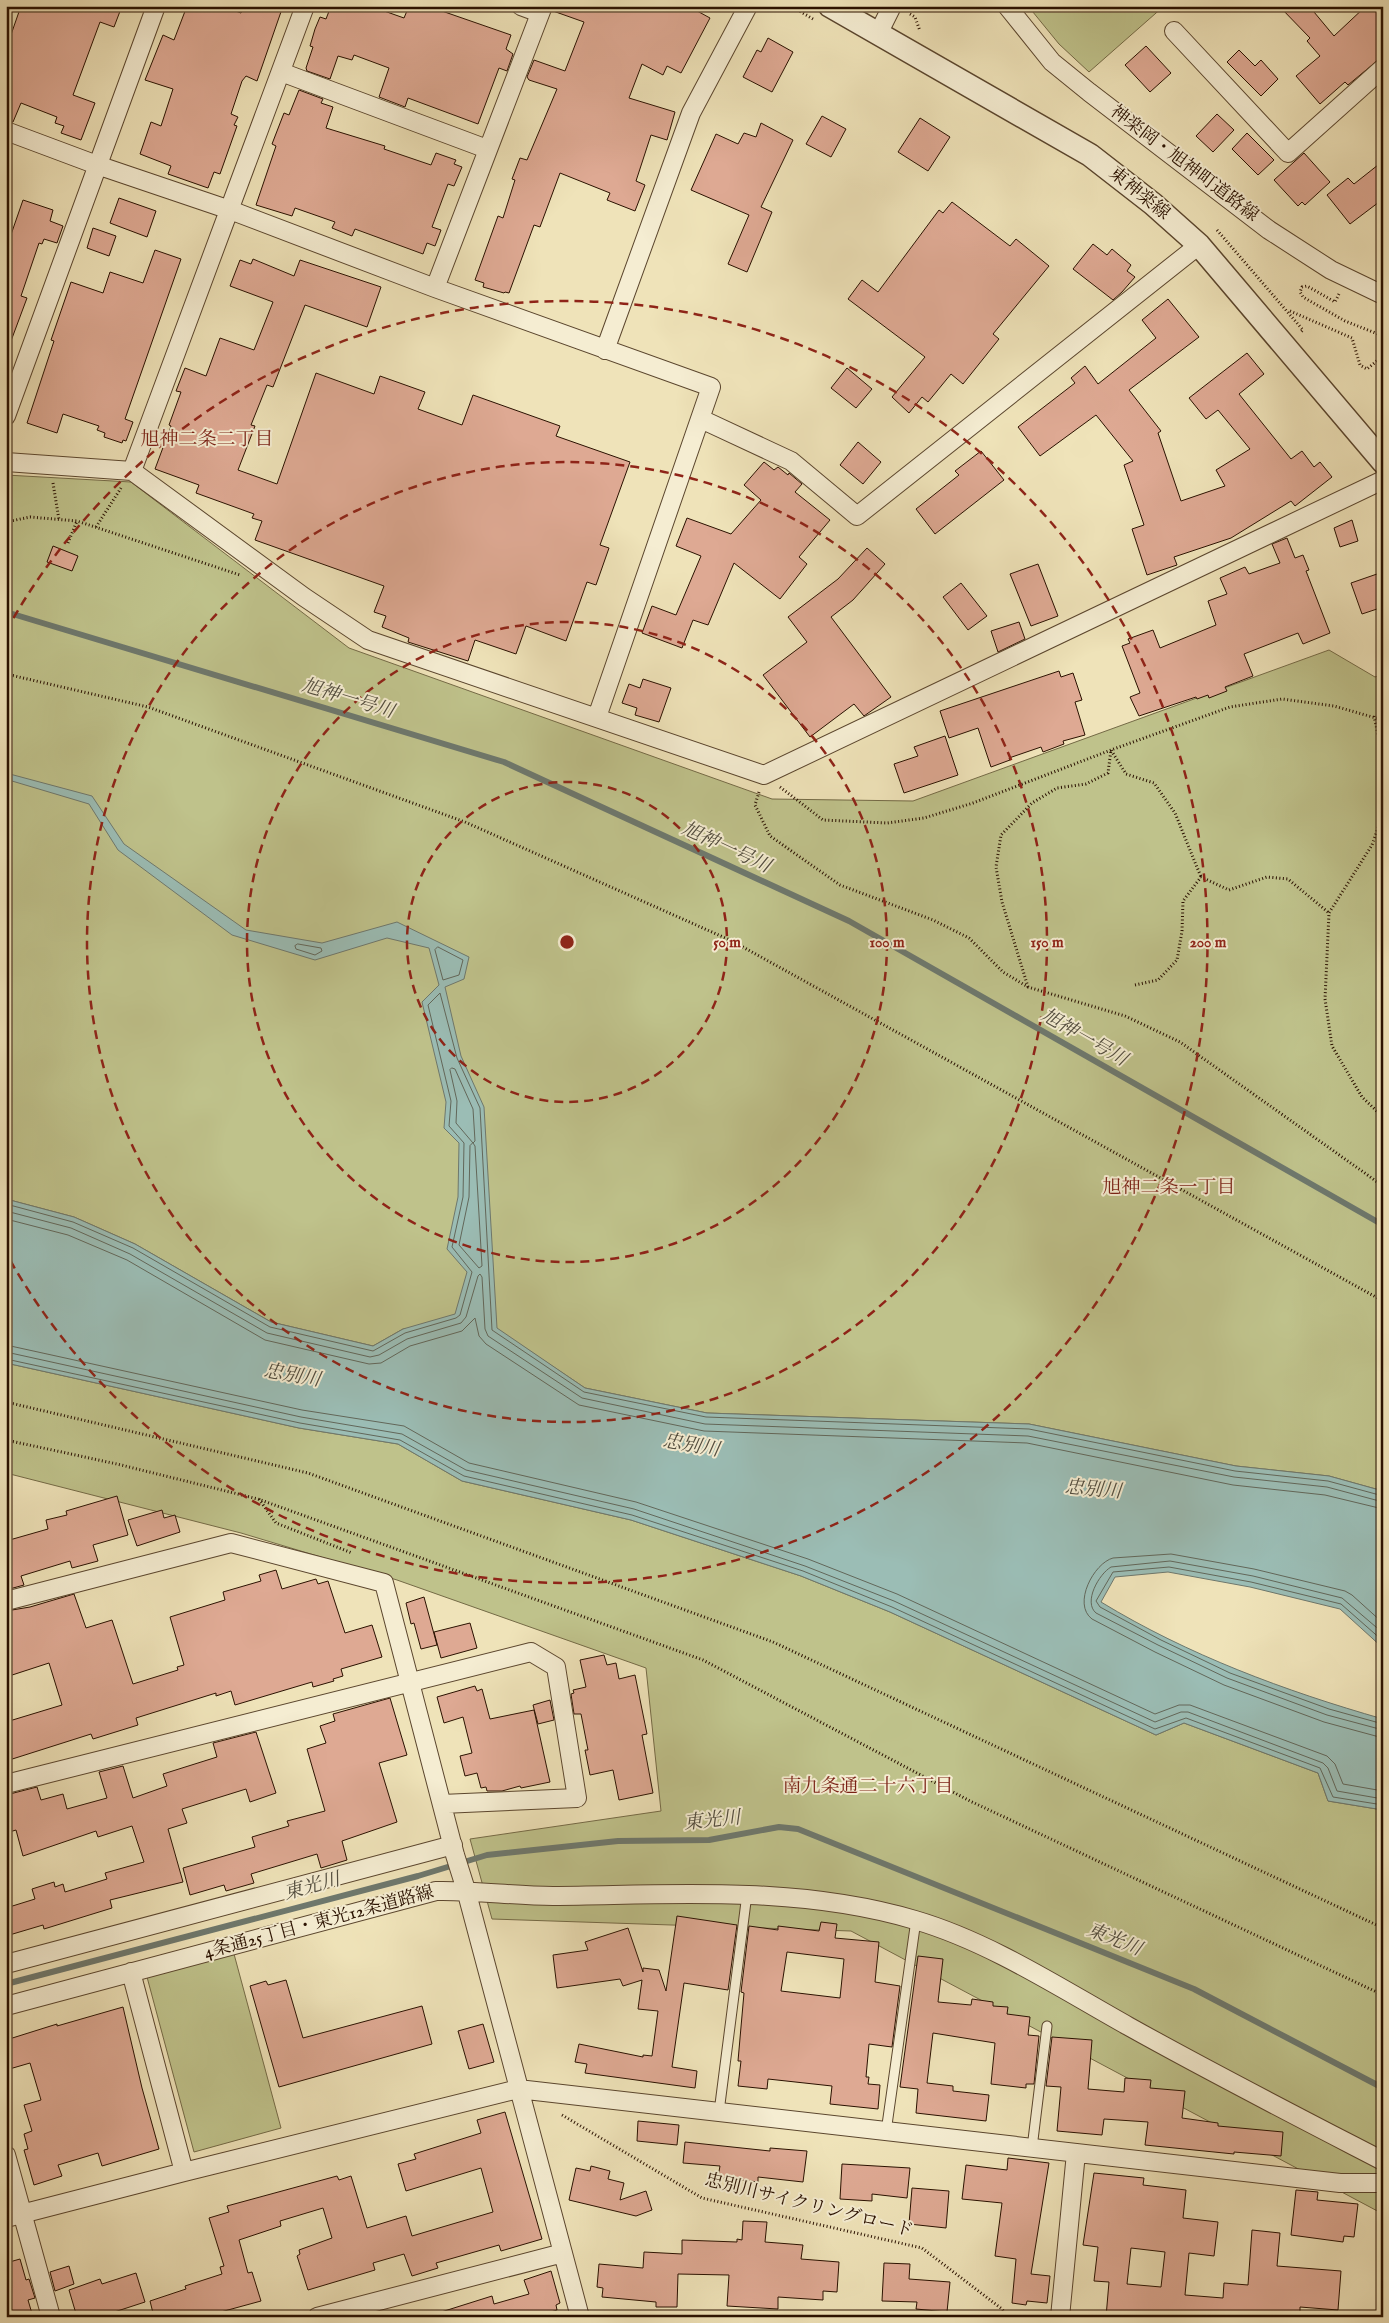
<svg xmlns="http://www.w3.org/2000/svg" width="1389" height="2323" viewBox="0 0 1389 2323" font-family="'IM FELL English','Noto Serif JP',serif">
  <rect width="100%" height="100%" fill="#efe3b9"/>
  <filter id="stains"><feTurbulence type="fractalNoise" baseFrequency=".004" numOctaves="4"/><feColorMatrix values="0 0 0 0 .2 0 0 0 0 .09 0 0 0 0 .02 0 0 0 .5 -.17"/></filter>
  <radialGradient id="worn" r=".72"><stop offset=".6" stop-color="#630" stop-opacity="0"/><stop offset="1" stop-color="#630" stop-opacity=".3"/></radialGradient>
  <path fill="#bfc28b" stroke="#746a46" d="M1028,6h136l-75,66 -30,-28z
    M6,475l125,7 218,166 423,151 141,2 416,-151 46,27 8,-3v817l-54,-15 -93,-10 -207,-42 -322,-11 -122,-25 -88,-59h-94l-30,17 -102,-24 -136,-78 -61,-27 -68,-18z
    M6,1363l293,65 99,16 64,37 169,39 170,56 89,36 266,123 28,-12 134,50 10,28 55,9v404l-532,-283 -359,-12 -22,-80 191,-28 -15,-143 -249,-88 -156,-47 -235,-60z
    M234,1954l47,174 -87,24 -47,-175z"/>
  <path fill="#9bbdb5" stroke="#6e786d" d="M6,773l86,23 32,48 122,86 76,13 75,-21 72,35 -5,22 -19,8 16,69 23,51 13,221 88,60 122,25 322,11 207,42 93,10 54,15v157l-43,-39 -90,-22 -82,-15 -53,5 -14,25c87,53 184,89 282,117v91l-55,-9 -10,-28 -134,-50 -28,12 -266,-123 -89,-36 -170,-56 -169,-39 -64,-37 -99,-16 -293,-65v-164l68,18 61,27 136,78 102,24 30,-17 52,-15 12,-42 -20,-23 11,-52 1,-54 -15,-15 2,-26 -24,-100 17,-17 -10,-37 -42,-10 -72,22 -83,-25 -114,-85 -29,-46 -77,-23 -6,3z"/>
  <g fill="none" stroke-linecap="round" stroke-linejoin="round">
    <path stroke="#62675a" stroke-width="1" d="M298,944l23,4 1,3 -7,4 -19,-6 -1,-3z
      M438,947l25,13 -4,15 -16,5 -8,-30z
      M452,1068l3,1 18,40 2,32 -2,2 -17,-20 1,-22 -7,-31z
      M473,1143l2,3 7,120 -3,2 -20,-23 10,-48 1,-51z
      M6,1204l67,18 60,26 137,79 103,24 32,-18 51,-15 4,-3 12,-43 -20,-25 11,-50 1,-54 -15,-17 2,-25 -23,-96 12,-12 17,65 23,50 12,222 92,62 122,25 323,12 206,42 93,10 55,15
      M6,1211l65,17 59,26 137,79 103,24 9,-2 28,-16 54,-16 5,-6 12,-41 2,-2 2,3 3,52 3,7 94,62 123,26 323,12 206,41 93,10 56,15
      M6,1219l62,16 59,25 138,80 104,24 12,-1 29,-17 52,-15 13,-13 4,18 7,8 93,61 125,26 323,12 206,42 92,10 58,14
      M6,1345l296,65 102,16 65,37 167,39 172,57 89,35 258,120 24,-9h11l137,51 8,8 8,20 40,7
      M6,1352l295,65 101,17 64,36 168,39 171,57 89,35 261,121 26,-10h7l135,51 5,5 9,23 46,8
      M6,1359l294,64 100,17 64,36 168,39 171,56 89,36 263,122 31,-11 134,50 13,29 50,8
      M1383,1623l-31,-28 -7,-4 -91,-22 -83,-15 -58,4c-19,5 -41,46 -21,61l63,33 69,33 100,37 59,16
      M1383,1633l-41,-35 -89,-22 -83,-15 -59,6c-12,7 -28,35 -15,46l62,32 69,33 100,37 56,15
      M1383,1641l-42,-37 -90,-22 -82,-15 -56,5 -17,29 4,6 61,33 69,33 99,36 54,15"/>
    <path stroke="#6e786d" stroke-width="6" d="M6,612l498,150 345,159 534,304
      M6,1984l412,-108 69,-21 131,-14 91,-1 70,-13 19,2 396,160 189,99"/>
  </g>
  <path fill="#dea993" stroke="#2a1100" fill-rule="evenodd" d="M21,6h101l-8,21 -14,-5 -27,73 22,8 -14,37 -20,-7 3,-7 -9,-3 2,-6 -36,-14 -8,19 -7,-1v-72z
    M187,6h35l19,7 3,-7h39l-26,75 -11,-5 -4,5 -11,33 7,3 -4,8 3,1 -17,48 -6,-2 -6,16 -40,-14 3,-8 -31,-12 11,-32 10,4 12,-37 -28,-9 18,-45 11,5z
    M331,6h39l34,12 5,-12h31l-1,4 72,25 -5,14 7,5 -6,17 -8,-3 -21,56 -70,-26 -3,9 -26,-10 10,-29 -35,-13 -2,5 -14,-4 -8,23 -23,-8 -1,-3 7,-21 -3,-1 5,-17 5,-12 6,2z
    M553,6h135l22,12 -29,55 -14,-7 -4,9 -21,-11 -13,34 46,14 -8,28 -16,-5 -15,46 9,4 -10,26 -28,-11 3,-7 -50,-20 -20,54 -6,-2 -25,68 -4,-1 -1,1 -21,-6 1,-4 -9,-3 23,-64 5,2 12,-38 -3,-1 8,-21 7,2 30,-71 -28,-9 -2,-3 7,-17 31,11 19,-49 -31,-11z
    M1279,6h30l25,30 32,-30h17v50l-35,29 -3,-3 -25,22 -24,-28 24,-20 -13,-15 3,-3z
    M768,38l25,14 -21,40 -29,-15 14,-27 4,2z
    M1146,46l25,27 -21,19 -25,-27z
    M1239,50l16,16 6,-6 17,19 -17,17 -34,-34z
    M299,90l24,9 -2,4 12,4 -7,21 59,18 -1,3 47,16 5,-12 20,7 -2,4 8,3 -8,19 -6,-2 -16,43 9,3 -6,16 -8,-3 -4,11 -68,-25 -3,7 -20,-8 3,-6 -40,-14 -3,8 -36,-11 20,-59 -4,-2 12,-31 5,2z
    M1217,114l17,16 -21,22 -17,-16z
    M822,116l24,13 -15,28 -25,-13z
    M920,118l30,19 -22,34 -30,-19z
    M761,123l32,17 -32,67 11,5 -25,60 -19,-8 21,-49 -58,-25 25,-56 22,10 6,-11 12,4z
    M1247,133l27,27 -16,15 -26,-26z
    M1304,153l26,29 -25,23 -3,-3 -4,4 -24,-26z
    M1383,161v38l-33,25 -23,-29 21,-17 6,6z
    M119,198l37,13 -9,26 -37,-14z
    M23,200l30,10 -3,11 13,5 -6,17 -13,-4 -2,5 -3,-1 -18,53 6,2 -19,51 -2,-1v-99z
    M952,202l58,44 6,-7 33,27 -56,68 6,5 -36,45 -12,-10 -23,28 -6,-5 -13,16 -17,-16 33,-40 -77,-58 14,-19 16,12 61,-82 4,3z
    M93,228l23,8 -7,20 -22,-8z
    M1093,244l14,11 5,-6 19,16 -4,6 8,6 -13,15 -9,8 -40,-31z
    M155,250l26,9 -56,160 8,3 -7,19 -3,-1 -1,3 -18,-6 1,-4 -8,-3 2,-4 -36,-12 -6,19 -30,-10 27,-82 -3,-1 20,-58 32,11 7,-21 33,11z
    M253,259l41,17 6,-16 81,27 -14,40 -62,-22 -32,82 -6,-2 -16,40 4,1 -17,44 39,14 39,-111 58,21 6,-18 45,16 -7,17 44,16 11,-30 87,31 -4,10 74,26 -30,83 9,3 -13,37 -9,-3 -21,59 -40,-15 -10,28 -41,-14 -7,21 -60,-19 1,-4 -27,-11 4,-11 -12,-4 10,-26 -129,-46 7,-19 -10,-3 2,-4 -58,-21 3,-8 -44,-16 16,-43 -2,-1 12,-33 -5,-1 9,-23 21,8 14,-38 34,12 19,-48 -43,-16 10,-26 11,4z
    M1168,299l31,38 -70,53 32,41 -3,2 23,68 44,-15 -9,-16 34,-21 -32,-39 -12,9 -17,-21 58,-45 17,21 -25,20 52,65 11,-8 12,16 6,-5 12,15 -37,29 -4,-5 -60,37 -57,19 3,8 -30,10 -15,-46 12,-4 -20,-60 9,-4 -37,-46 -56,41 -22,-29 57,-44 -4,-5 14,-12 13,18 58,-46 -14,-18z
    M847,368l25,21 -16,19 -25,-20z
    M858,442l23,20 -18,22 -23,-19z
    M981,451l23,29 -69,54 -19,-25 43,-34 -4,-4z
    M764,462l10,8 4,-3 10,8 1,-2 13,11 -7,8 35,28 -31,37 8,7 -27,35 -46,-36 -26,62 -15,-5 -11,28 -40,-15 10,-27 24,9 25,-59 -25,-10 11,-28 44,16 30,-34 -17,-15z
    M1352,520l6,21 -18,6 -6,-19z
    M1287,538l8,20 8,-3 6,15 -3,1 24,62 -27,11 -5,-11 -54,21 9,22 -28,11 2,4 -18,7 -1,-3 -11,4 -1,-2 -57,19 -9,-19 10,-4 -18,-47 8,-3 -2,-4 25,-9 7,18 56,-23 -8,-24 19,-7 -7,-16 25,-11 4,7 31,-11 -8,-19z
    M53,546l25,10 -6,15 -25,-9z
    M867,548l18,16 -32,36 -22,17 60,80 -27,19 -10,-12 -44,33 -47,-62 44,-33 -19,-25 50,-38z
    M1038,564l20,52 -27,10 -21,-52z
    M1377,574l6,16v17l-21,7 -11,-31z
    M961,583l26,33 -19,14 -25,-33z
    M1019,622l6,17 -27,13 -7,-21z
    M1059,671l2,6 12,-4 9,27 -7,2 10,33 -22,6 1,3 -21,8 -2,-5 -32,11 1,2 -19,7 -13,-39 -29,10 -9,-27z
    M643,679l28,9 -12,34 -24,-7 2,-7 -15,-5 7,-19 11,4z
    M945,736l13,39 -54,18 -10,-29 24,-8 -4,-9z
    M117,1496l11,39 -35,10 5,16 -26,7 -2,-7 -49,15 3,9 -18,5v-49l42,-12 -2,-9 21,-5 -1,-4z
    M162,1510l2,8 11,-3 5,17 -43,14 -9,-26z
    M276,1570l6,19 34,-10 2,5 10,-3 17,52 27,-8 10,32 -41,12 2,7 -10,3 1,2 -21,6 -1,-5 -77,23 -4,-14 -15,5v-3l-80,25 2,7 -45,14 -2,-5 -85,27v-39l56,-17 -13,-42 -43,14v-66l24,-4 44,-13 12,34 26,-8 21,64 45,-14 -1,-3 7,-2 -14,-48 55,-17 -2,-8 38,-11 -2,-6z
    M424,1597l13,48 -16,4 -7,-26 -3,1 -5,-21z
    M470,1623l7,25 -36,10 -7,-26z
    M604,1655l3,10 9,-2 3,16 16,-4 12,59 -5,1 11,58 -34,7 -6,-30 -23,5 -5,-25h3l-7,-36h-7l-3,-20 3,-1 -1,-3 13,-3 -6,-27z
    M475,1686l2,5 5,-2 8,30 44,-9 16,72 -29,6 -1,-2 -18,5h-15l-1,-4 -5,1 -4,-15 -12,3 -5,-20 12,-3 -9,-36 -19,6 -7,-26z
    M390,1698l17,57 -28,8 18,59 -55,19 5,19 -26,8 -4,-14 -66,20 3,9 -28,8 -2,-6 -34,10 -7,-27 72,-21 -3,-10 37,-11 -2,-5 38,-10 -18,-62 19,-6 -6,-17 15,-5 -2,-7z
    M550,1700l4,20 -16,4 -5,-19z
    M256,1732l20,61 -26,9 -4,-13 -64,20 5,14 -19,6 15,53 -73,18 2,8 -68,21 -1,-4 -37,11v-28l29,-9 -3,-10 22,-7 1,5 8,-3 2,8 42,-13 -2,-6 39,-11 -12,-36 -34,11 -2,-6 -73,25 -7,-26 -10,3v-38l31,-8 4,13 22,-6 4,15 40,-11 -8,-26 24,-6 10,32 34,-12 -4,-12 54,-17 -4,-14z
    M677,1916l60,9 -9,65 -44,-7 -12,84 25,4 -2,17 -110,-15 2,-9 -12,-2 4,-18 64,13v-2l9,1 6,-45 -20,-2 4,-29 -19,6 -3,-7 -63,9 -4,-33 35,-5 -3,-8 43,-14 15,44v-4l16,2 7,21z
    M821,1922l16,2 -2,14 44,4 -4,40 25,4 -8,61 -23,-3 -3,33h3l-1,7 12,1 -2,24 -48,-5 2,-18 -64,-7 -1,10 -29,-3 3,-25h-3l6,-68 -3,-1 8,-66 29,4v-4l41,5zM787,1952l57,7 -4,39 -59,-7z
    M918,1956l25,3 -5,43 33,3 1,-6 21,3v4l15,1 -1,7 23,3 -2,18 11,1 -5,48h-8v4l-35,-4 4,-41 -62,-10 -6,50 26,3v5l36,4 -3,26 -70,-8 2,-24 -18,-2z
    M286,1980l17,58 119,-32 10,38 -153,43 -29,-101 16,-5 2,4z
    M123,2007l19,81 17,61 -57,17 -4,-13 -40,12 4,11 -28,9 -10,-35 4,-1 -4,-15 8,-3 -8,-26 17,-5 -11,-37 -24,7v-30l51,-16v2z
    M483,2024l11,38 -25,7 -11,-38z
    M1052,2037l40,3 -4,49 36,3 1,-14 26,2 -1,8 35,3 -3,27 36,5v3l65,6 -2,24 -47,-4v2l-10,-1 -79,-8 3,-23 -44,-3 -2,16 -45,-4 4,-44 -15,-1z
    M505,2112l37,127 -41,12 -2,-6 -63,18 2,5 -26,8 -8,-22 -31,9 2,7 -67,20 -11,-34 3,-2 -1,-4 33,-12 -9,-30 -43,13 1,5 -42,14 9,33 4,-1 9,29 -44,12 1,4h-64l-4,-16 36,-12 -1,-3 37,-12 -2,-7 4,-1 -15,-48 20,-6 -2,-6 110,-30 2,4 12,-4 16,52 39,-12 6,20 81,-24 -12,-44 -75,23 -8,-27 18,-5 -2,-5 67,-21 -4,-13z
    M638,2121l41,4 -2,20 -40,-4z
    M685,2142l85,9v-3l37,3 -4,31 -45,-5v5l-40,-5 2,-11 -37,-3z
    M1008,2158l41,5 -18,111 19,2 -3,27 -20,-2 -1,4 -14,-2 4,-44 -21,-3 7,-53 -40,-4 4,-34 41,5z
    M842,2164l68,4 -3,30 -35,-4v7l-32,-2z
    M591,2166l19,5 -2,8 16,4 -4,17 26,-9 6,19 -16,6 -67,-16 7,-32 14,3z
    M1094,2173l50,5 -1,7 43,5 -3,28 35,4 -4,34 -25,-3 -4,42 38,3 1,-15 24,2 4,-55 28,3 -3,33 64,5 -3,39 -38,-3v7l-33,-2v5h-161l3,-35 -15,-1 4,-34 -15,-2zM1131,2248l34,4 -4,35 -34,-3z
    M912,2188l37,3 -3,37 -37,-4z
    M1296,2190l22,2 -1,8 41,4 -4,33 -10,-1 -1,6 -52,-7z
    M743,2221l24,1 -2,20 38,3 -2,14 38,3 -2,30 -14,-1v9l-45,-3v12l-51,-3 2,-31 -51,-1 -1,33h-21v-5l-54,-5 1,-9 -6,-1 2,-23 44,4 1,-16 38,2v-14l55,2v-3l5,1z
    M20,2259l6,21 3,-1 6,19 -7,2 5,17h-27v-54z
    M884,2263l26,1 -1,15 41,3 -3,30 -31,-3 1,-7 -35,-1z
    M69,2266l5,18 -19,7 -5,-19z
    M551,2271l9,32 -4,2 1,5 -22,7h-97v-4l54,-17 2,8 35,-10 -5,-14z
    M136,2273l9,29 -46,15h-22l-8,-27 31,-11 2,5z"/>
  <g fill="none" stroke-linecap="round" stroke-linejoin="round">
    <defs>
      <path id="service" d="M719,2112l28,-218
        M886,2132l30,-212
        M1032,2148l15,-122"/>
      <path id="minor" d="M521,6l19,7
        M1007,6l45,56 37,30 180,138 62,40 52,25
        M1174,31l114,122 95,-85
        M878,34l14,-28
        M281,72l206,77
        M6,131l91,34 133,45 205,78 276,99 -114,330
        M435,288l108,-282
        M605,350l86,-237 57,-107
        M6,416l150,-410
        M701,419l90,42 66,55 342,-271
        M6,462l126,9 172,126 64,43 396,135 619,-295
        M132,471l173,-465
        M6,1601l225,-58 153,40 71,272 11,35 114,427
        M6,1784l525,-132 25,15 21,131 -135,6
        M6,1964l447,-119
        M131,1972l53,200
        M6,2006l430,-115c39,-1 78,5 117,5 121,-1 244,-11 362,24 75,22 145,68 213,106 84,47 170,91 255,135
        M6,2155l45,162
        M6,2218l178,-46 334,-83 822,94h43
        M317,2317l246,-64
        M1060,2317l16,-164"/>
      <path id="tertiary" d="M830,6l260,149 63,49 46,41 184,217"/>
    </defs>
    <use href="#service" stroke="#5b462e" stroke-width="11"/>
    <use href="#minor" stroke="#5b462e" stroke-width="20"/>
    <use href="#tertiary" stroke="#5b462e" stroke-width="25"/>
    <path stroke="#2a1100" stroke-width="3" stroke-dasharray="1 2.5" stroke-linecap="butt" d="M791,6l22,13
      M910,14l5,3 5,14
      M1217,230l86,100 -2,2
      M1339,294l-4,8 -28,-16 -5,1 -2,5 3,5 42,24 38,15
      M1290,311l62,27 8,27 7,4 16,-13
      M53,483l6,37
      M6,522l24,-5 47,4 163,54
      M96,527l25,-39
      M68,543l9,-22
      M6,674l142,33 317,115 267,119 651,360
      M1374,716l9,41
      M780,787l43,33 64,3 37,-5 49,-15 138,-53 119,-43 52,-8 52,7 49,14
      M759,792l-4,13 15,31 70,49 93,35 36,18 34,34 25,15 97,29 55,26 203,144
      M1383,814l-11,31 -43,68 -4,86 7,47 30,51 21,20
      M1135,985l23,-5 19,-20 5,-29 1,-30 18,-24 28,13 38,-13 21,2 41,34
      M1028,987l-26,-85 -6,-35 5,-32 31,-32 25,-15 29,-4 22,-11 3,-23 15,24 28,9 21,30 26,64
      M6,1402l302,71 465,169 610,286
      M6,1440l111,24 141,35 445,161 267,141 413,194
      M259,1499l17,24 76,30
      M562,2115l140,83 220,50 80,61 5,8"/>
    <use href="#service" stroke="#f5edd2" stroke-width="9"/>
    <use href="#minor" stroke="#f5edd2" stroke-width="18"/>
    <use href="#tertiary" stroke="#f5edd2" stroke-width="22"/>
  </g>
  <g fill="none" stroke="#8f2418" stroke-width="2.5" stroke-dasharray="9 6">
    <circle cx="567" cy="942" r="160"/>
    <circle cx="567" cy="942" r="320"/>
    <circle cx="567" cy="942" r="480"/>
    <path d="M6 631A641 641 0 1 1 6 1253"/>
  </g>
  <g text-anchor="middle" dominant-baseline="central" stroke-width="4" stroke-linejoin="round" paint-order="stroke">
    <g font-size="18" fill="#2a1100" stroke="#f5edd2">
      <text transform="translate(1184 164) rotate(37)">神楽岡・旭神町道路線</text>
      <text transform="translate(1139 194) rotate(39)">東神楽線</text>
      <text transform="translate(319 1923) rotate(-15)">4条通25丁目・東光12条道路線</text>
      <text transform="translate(809 2206) rotate(14)">忠別川サイクリングロード</text>
    </g>
    <g font-size="19" fill="#7a1f14" stroke="#f5edd2">
      <text x="207" y="440">旭神二条二丁目</text>
      <text x="1169" y="1188">旭神二条一丁目</text>
      <text x="868" y="1787">南九条通二十六丁目</text>
    </g>
    <g font-size="19" font-style="italic" fill="#524d3f" stroke="#f5edd2">
      <text transform="translate(348 699) rotate(17)">旭神一号川</text>
      <text transform="translate(726 848) rotate(25)">旭神一号川</text>
      <text transform="translate(1084 1038) rotate(30)">旭神一号川</text>
      <text transform="translate(292 1376) rotate(10)">忠別川</text>
      <text transform="translate(691 1446) rotate(10)">忠別川</text>
      <text transform="translate(1093 1490) rotate(5)">忠別川</text>
      <text transform="translate(712 1821) rotate(-6)">東光川</text>
      <text transform="translate(312 1887) rotate(-15)">東光川</text>
      <text transform="translate(1114 1940) rotate(22)">東光川</text>
    </g>
  </g>
  <circle cx="567" cy="942" r="8" fill="#8f2418" stroke="#f5edd2" stroke-width="2.5"/>
  <g font-size="15" text-anchor="middle" font-weight="bold" fill="#8f2418" stroke="#f5edd2" stroke-width="4" stroke-linejoin="round" paint-order="stroke">
    <text x="727" y="947">50 m</text>
    <text x="887" y="947">100 m</text>
    <text x="1047" y="947">150 m</text>
    <text x="1208" y="947">200 m</text>
  </g>
  <rect width="1389" height="2323" fill="none" stroke="#efe3b9" stroke-width="25"/>
  <rect x="8" y="8" width="1374" height="2308" fill="none" stroke="#2a1100" stroke-width="2.5"/>
  <rect x="12" y="12" width="1364" height="2298" fill="none" stroke="#2a1100"/>
  <rect width="100%" height="100%" filter="url(#stains)"/>
  <rect width="100%" height="100%" fill="url(#worn)"/>
</svg>
